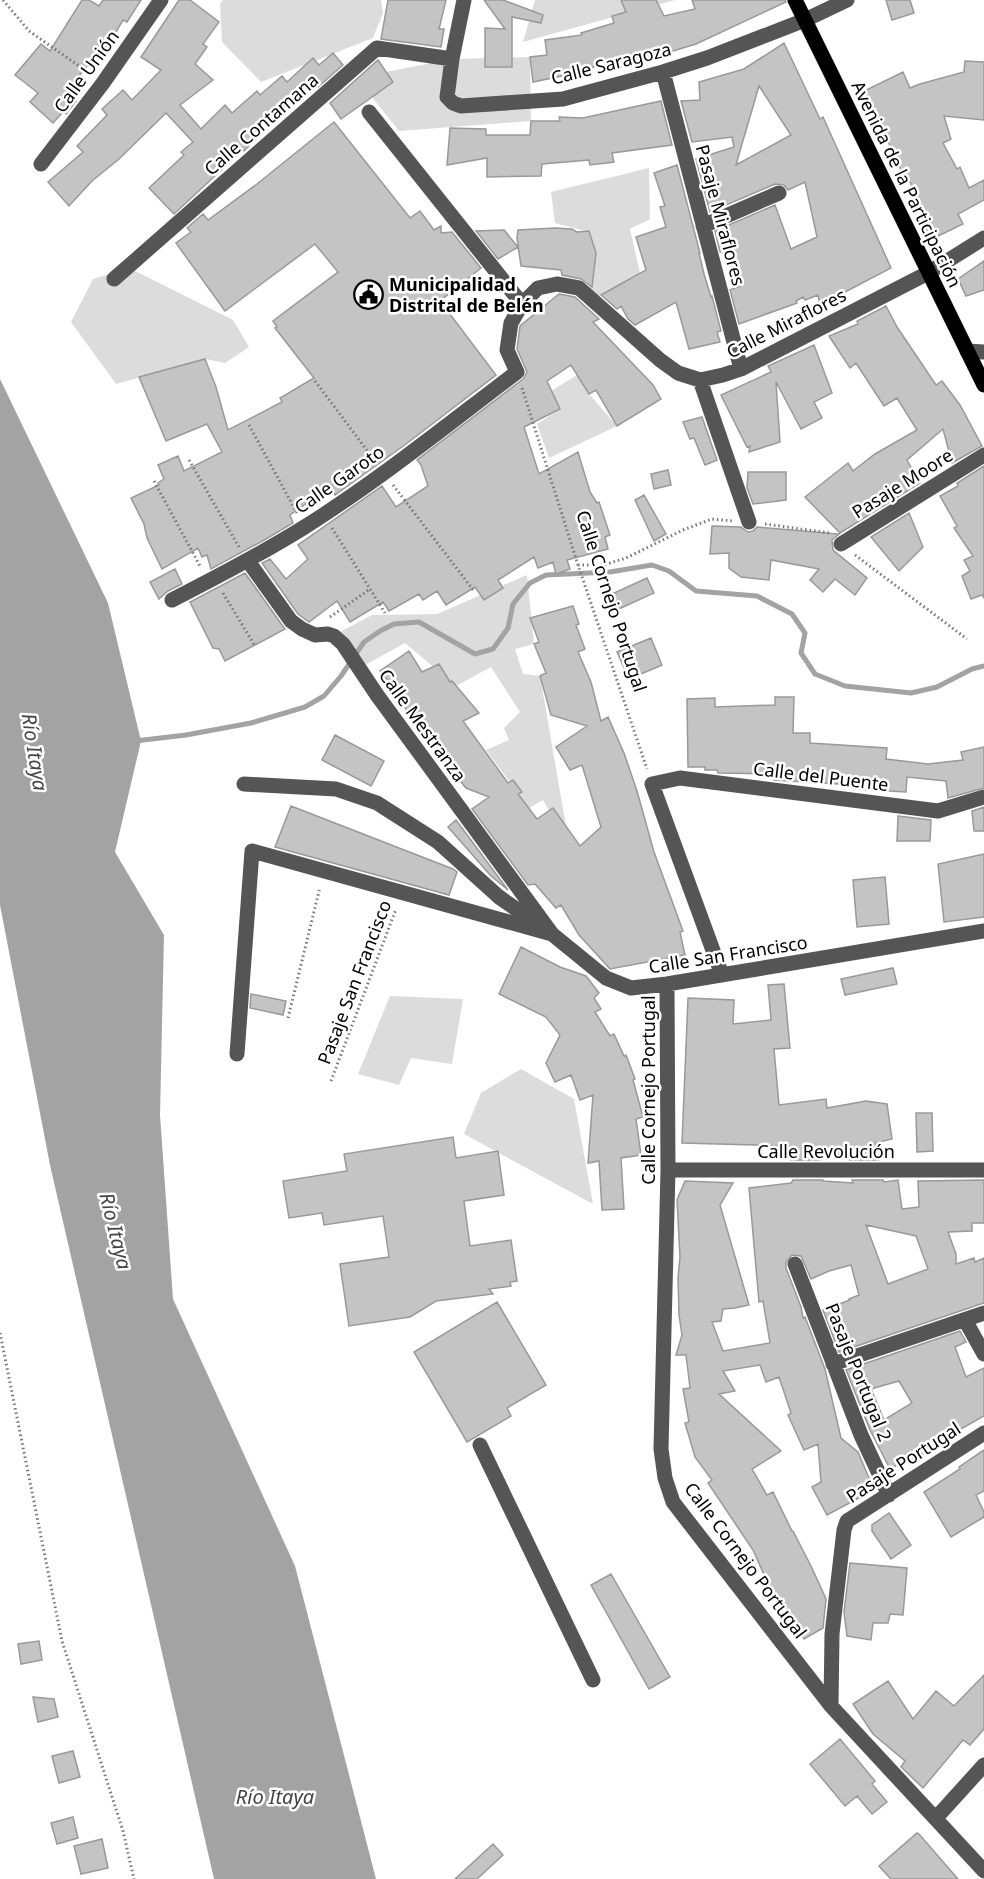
<svg xmlns="http://www.w3.org/2000/svg" width="984" height="1879" viewBox="0 0 984 1879" font-family="'Noto Sans',sans-serif">
  <rect width="100%" height="100%" fill="#fff"/>
  <path fill="#dcdcdc" d="M223,0h158l2,13 -10,25 -112,44 -39,-40 -2,-38z
    M535,0h140l-152,42z
    M530,57l1,64 -132,10 -27,-34 21,-15 -7,-10 66,-13z
    M649,168l1,51 -20,10 10,44 -41,23 -10,-9c9,-21 7,-35 0,-55l-34,-9 -4,-31z
    M129,268l104,52 16,27 -24,16 -20,-4 -89,25 -45,-62 22,-43z
    M577,375l12,19 28,32 -68,32 -12,-34 23,-15 -9,-18z
    M527,575l7,69 -19,5 8,25 17,2 26,150 -17,-15 -6,-11 -14,8 -43,-58 23,-10 -5,-12 16,-16 -29,-45 -35,19 -51,-43 -40,22 -27,-32 34,-18 65,-1z
    M390,996l73,3 -11,65 -41,-6 -12,27 -41,-11z
    M521,1069l53,30 19,105 -129,-70 17,-41z"/>
  <path fill="#a3a3a3" d="M0,379l108,224 33,138 -26,111 49,83 -4,180 13,184 122,267 81,313h-162l-164,-714 -50,-260z"/>
  <g fill="none" stroke-linecap="round" stroke-linejoin="round">
    <path stroke="#a3a3a3" stroke-width="5" d="M135,741l51,-6 65,-12 54,-16 19,-11 17,-20 23,-34 16,-11 14,-7 25,-2 56,32 18,-5 15,-21 5,-24 17,-21 16,-8 64,-3 42,-7 17,6 27,20 61,5 35,18 13,19 -4,20 14,21 30,12 66,7 26,-6 35,-18 12,-3"/>
  </g>
  <path fill="#c4c4c4" stroke="#999" stroke-width="1.5" fill-rule="evenodd" d="M82,0h7l10,6 4,-6h38l-14,22 -4,-2 -23,39 -5,-3 -29,36 10,9 -10,13 -3,-2 -10,11 -23,-21 8,-9 -23,-18 26,-31 9,7z
    M179,0h11l29,22 -16,22 4,3 -12,17 18,16 -33,25 21,24 24,-24 7,8 25,-22 3,4 22,-19 5,6 26,-24 6,7 14,-12 10,12 -25,22 -1,-2 -23,17 -23,21 -27,28 -1,-1 -69,64 -25,-26 35,-33 -3,-3 12,-10 -27,-29 -47,46 -27,22 -23,25 -21,-24 35,-30 -6,-6 30,-31 -5,-6 21,-19 9,10 29,-30 -20,-13z
    M388,0h58l-7,29h5l-3,18 -60,-8z
    M484,0h19l40,15 -2,8 -29,-6v50h-27v-39l20,1z
    M621,0h35l8,16 31,-7 -3,-9h93l1,2 -90,42 -89,27 -3,-7 -42,12 -29,6 -3,-25 17,-2 -2,-15 37,-5 -1,-2 33,-10 -2,-7 14,-4z
    M886,0h24l4,13 -22,7z
    M784,43l36,76 3,-2 68,151 -71,37 -2,-10 -13,5 -2,-3 -7,4 1,2 -58,21 -9,-34 12,-5 -12,-34 -10,1 -5,-21 60,-26 16,44 26,-12 -12,-55 -17,8 -4,-5 -9,-1 -65,28 -14,-53 38,-12 -2,-10 -40,5 -11,-41 19,-1 -1,-18 45,-13zM759,86l32,49 -55,30 6,-21z
    M378,60l15,22 -52,37 -11,-16z
    M965,61l19,1v58l-40,-4 7,23 -8,4 14,26 3,-2 9,21 15,-8v20l-26,14 5,10 -33,16 -7,-13 7,-3 -22,-46 -3,1 -24,-53 -12,-20 2,-1 -7,-14 39,-19 7,16 10,-4 44,-12z
    M661,101l11,44 -60,8 2,9 -24,3 -1,-5 -47,4 -1,12 -54,1v-19l-40,7 3,-37 36,1v6h44l1,-14h29l-1,-4 24,1z
    M334,122l76,96 10,-7 14,19 7,-4v7l11,-1 29,36 -41,33 56,74 -90,69 -71,51 -3,-10 -42,30 3,8 -27,16 -55,30 -4,-14 -5,2 -4,-9 -36,21 -15,-31 -3,-14 -13,-26 28,-13 -1,-2 6,-4 -6,-14 20,-9 6,15 38,-19 -15,-28 -41,17 -27,-64 66,-18 11,28 12,43 54,-28 -2,-4 34,-20 -39,-50 2,-1 -4,-6 65,-49 -23,-28 -90,67 -49,-68 15,-11 -4,-4 16,-14 5,6 49,-36z
    M677,165l23,88h-1l5,21 7,23 1,-1 9,35 -4,1 3,10 -31,7 -13,-47 -41,23 -7,-6 -7,-13 -4,3 -16,-14 45,-25 -10,-33 30,-10 -6,-20 5,-1 -11,-33z
    M555,228l17,1 5,3 12,-1 7,22 -4,34 -11,-8 -19,-4 -1,-5 -40,-4 -4,-28 1,-8z
    M504,230l14,17 -20,12 -22,-28z
    M984,261v29l-18,6 -8,-17z
    M559,294l16,3 24,22 -6,3 60,63 8,14 -44,27 -21,-36 -7,4 -18,-29 -24,16 13,28 -36,18 15,47 39,-22 12,40 7,11 2,-1 11,33 -5,2 3,12 -41,11 3,9 -14,5 -3,-12 -15,6 -4,-11 -36,23 5,8 -19,12 -9,-13 -29,18 -9,-14 -14,9 -4,-6 -30,17 -6,-9 -33,20 -13,-21 -28,21 -11,-8 -36,-51 8,-4 16,20 22,-20 -10,-14 84,-59 14,21 32,-21 -7,-21 -4,-5 106,-81 4,-7 -10,-23 3,-23z
    M886,306l11,21 39,58 6,-4 18,24 22,41 -30,17 -9,-34 -36,31 13,23 -80,50 -35,-36 43,-34 5,8 22,-17 42,-24 -20,-32 -13,8 -28,-43 -6,5 -21,-32 29,-12 -1,-3z
    M814,345l18,48 -18,9 8,16 -21,11 -25,-47 4,60 -31,10 1,-6 -3,1 -26,-52 50,-23 -3,-6z
    M702,417l15,43 -12,5 -11,-27 -4,1 -7,-17z
    M984,466v132l-2,-3 -11,4 -9,-23 8,-5 -6,-11 9,-4 -19,-28 3,-2 -17,-30 18,-10 -1,-3z
    M668,470l3,15 -17,4 -3,-15z
    M748,472h38v28l-33,4 -6,-16z
    M644,495l22,39 -12,7 -19,-41z
    M909,513l14,34 -24,24 -28,-34z
    M712,526l29,1 7,5 5,-1 4,-4 82,7 -7,6 1,10 34,28 -12,17 -20,-16 -12,13 -13,-12 9,-11 -48,-9 -2,20 -28,-3 -12,-9v-15l-19,1z
    M175,569l7,15 -14,7 -9,8 -9,-17z
    M245,573l40,56 -60,32 -6,-12 -6,-1 -23,-46z
    M647,578l7,15 -44,20 -7,-15z
    M573,606l6,18 -3,1 9,24 -7,3 13,30 10,39 7,-4 16,36 13,38 17,61 29,79 -3,1 5,23 -75,14 -31,-34 -18,-30 -5,3 -21,-24 -7,1 -56,-76 17,-12 -23,-9 -46,-57 1,-1 -18,-25 3,-2 -26,-32 29,-20 13,21 17,-8 11,18 2,-1 27,32 -16,8 45,62 5,-3 9,12 -4,2 19,25 16,-11 27,38 21,-19 -19,-62 -12,5 -14,-23 31,-21 -36,-11 -11,-39 6,-3 -12,-29 5,-2 -9,-24z
    M651,638l11,27 -33,14 -12,-27z
    M775,697h19l-1,36h17v10l77,5 -1,11 42,5 35,-4 -2,-8 23,-5v41l-36,10 -2,-17 -39,-4 -1,15 -51,-3v-4l-81,-5v-6l-56,-1 -1,-3h-12v-3h-17l-1,-68 28,-1v9l60,-2z
    M335,735l49,26 -13,25 -49,-26z
    M291,806l162,63 4,3 -8,23 -174,-48z
    M984,807v24h-10l-2,-20z
    M898,816l33,4 -1,21h-33z
    M456,820l52,70 -17,-14 -43,-49z
    M984,854v63l-40,5 -6,-58z
    M885,877l4,47 -32,3 -4,-47z
    M521,947l39,20 26,9 13,17 -5,5 7,11 -6,3 15,24 4,-2 10,22 2,-1 9,24 -2,1 10,37 -7,2 5,36 -20,3 3,51 -22,1 -3,-49 -11,2 5,-68 -13,5 -9,-25 -16,7 -9,-19 14,-28 -14,-18 -47,-23z
    M893,968l4,16 -52,11 -4,-16z
    M784,984l6,64 -16,1 5,56 47,-6 1,9 39,-7 21,3 5,35 -17,4 4,17h-29l-1,-9 -30,4 1,5h-29l-2,-14 -107,-3 6,-145 46,2 -1,24 38,-4 -3,-35z
    M251,994l35,7 -3,14 -33,-7z
    M916,1113h16l1,38 -16,1z
    M453,1137l3,21 42,-7 6,44 -40,6 6,45 41,-6 6,41 -7,1 1,4 -22,3 4,5 -57,7 -26,16 -61,9 -9,-62 49,-7 -6,-41 -59,9 -2,-12 -33,5 -6,-37 64,-10 -3,-17z
    M793,1180h30v1l30,2 -1,-3h31l1,2 14,-2 4,29 17,-2 -1,-26 66,-1v43h-12v8l-24,1 8,22v10l18,-6 1,4 9,-4v45l-145,49 -16,-42 27,-10 -1,-1 10,-4 -8,-30 -22,6 -18,8 -10,-23 -9,-1 -6,7v6l15,39 2,11 2,-1 20,52 16,69 17,14 16,38 -47,25 -15,-28 9,-5 -3,-38 -14,6 -16,-35 3,-2 -12,-36 -13,5 -6,-17 -37,6 12,20 -16,3 62,57 -29,18 15,26 6,-3 19,39h1l18,35 15,33 -3,29 -19,11 -20,-35 -6,2 -25,-56 -45,-67 4,-3 -17,-23 -10,-34 4,-1 -6,-33 7,-1 -4,-33h-10l6,-20 -3,-20 -1,-37 2,-21 -3,-57 8,-19 48,2 -13,22 29,100 -14,3 -12,1 -2,12 -9,1 11,29 47,-8 -7,-42 -4,1 -10,-114 42,-5zM866,1225l50,11 12,33 -40,15z
    M497,1302l49,83 -39,23 4,8 -44,26 -53,-90z
    M960,1331l6,11 -11,5 11,30 18,-9v48l-60,34 1,3 -14,7 -1,-2 -20,11 -20,-39 -24,-60zM899,1381l13,22 -28,17 -13,-31z
    M984,1450v41l-8,4 8,17v5l-33,20 -27,-45 36,-23 -1,-2z
    M889,1513l22,32 -20,14 -19,-28v-6z
    M850,1563l57,5 -4,47 -13,-1 -2,9h-15l-2,17 -24,-4 -3,-24z
    M611,1574l59,103 -21,12 -58,-104z
    M39,1641l3,19 -21,4 -3,-20z
    M984,1675v54l-14,16 -7,-5 -40,48 -22,-21 4,-6 -32,-27 -20,-30 35,-23 25,38 23,-28 18,15z
    M33,1697l21,2 4,18 -20,5z
    M840,1739l35,42 -3,3 15,18 -15,12 -15,-18 -12,10 -35,-42z
    M73,1751l7,26 -21,6 -7,-27z
    M73,1817l5,21 -21,6 -6,-21z
    M917,1833l2,1 39,45h-67l-12,-13z
    M102,1839l6,29 -27,6 -7,-28z
    M493,1844l10,11 -26,24h-22z"/>
  <g fill="none" stroke-linecap="round" stroke-linejoin="round">
    <defs>
      <path id="major" d="M795,0l189,385"/>
    </defs>
    <use href="#major" stroke="#dbdbdb" stroke-width="16"/>
    <path stroke="#777" stroke-width="3" stroke-dasharray="1.5 3" stroke-linecap="butt" d="M3,0l26,31 60,42
      M315,381l60,80
      M522,388l56,177 69,204
      M249,425l48,88
      M189,460l50,87
      M154,481l46,85
      M393,485l81,106
      M765,524l65,9
      M332,528l53,85
      M855,555l112,84
      M578,565h26l22,-7 57,-28 29,-11 20,2
      M223,593l32,53
      M330,617l40,-28
      M288,1018l32,-131
      M331,1081l65,-172
      M0,1333l62,308 61,190 11,48"/>
    <path stroke="#555" stroke-width="15" d="M464,0l-12,59 -5,38 6,6 8,3 102,-7 100,-27 44,-14 98,-38 42,-20
      M663,72l78,297
      M369,112l153,192
      M41,164l62,-81 58,-83
      M703,226l76,-33
      M114,279l263,-231 75,11
      M967,351l17,1
      M700,380l49,142
      M841,544l143,-89
      M248,561l43,60 11,8 13,6 13,-1 6,2 9,8 34,51 175,239
      M172,600c45,-23 89,-46 131,-72 75,-47 144,-103 214,-156l-10,-22 4,-27 11,-19 16,-16 19,-4 22,4 81,72 18,13 22,7 23,-5 18,-6 187,-96 56,-35
      M244,784l92,5 41,14 61,39 61,55 40,28
      M722,975l-70,-191 28,-6 258,33 46,-14
      M667,984l1,186 -7,279 4,29 8,24 158,204 153,165
      M237,1054l15,-203 300,83 54,44 25,10 36,-4 317,-53
      M668,1170h316
      M795,1264l66,171 28,60
      M965,1320l19,34
      M833,1364l151,-51
      M480,1445l113,235
      M831,1706l1,-72 12,-104 3,-9 137,-88
      M936,1818l48,-53"/>
    <use href="#major" stroke="#000" stroke-width="15"/>
  </g>
  <defs>
    <symbol id="civic-ring" viewBox="-11 -11 22 22"><circle r="9.5" fill="#fff" stroke="#000" stroke-width="1.5"/><path d="M-.6-6.5H3V-4.5H.6V-3L4-1V1h2V6H-6V1h2V-1L-.6-3ZM-1.2 2.5V6h2.4V2.5Z" fill="#000"/></symbol>
  </defs>
  <g fill-rule="evenodd">
    <use href="#civic-ring" x="352" y="278" width="33" height="33"/>
  </g>
  <g text-anchor="middle" dominant-baseline="central" stroke-width="5" stroke-linejoin="round" paint-order="stroke">
    <g font-size="18" fill="#000" stroke="#fff">
      <text transform="translate(611 63) rotate(-14)">Calle Saragoza</text>
      <text transform="translate(86 71) rotate(-54)">Calle Unión</text>
      <text transform="translate(261 124) rotate(-41)">Calle Contamana</text>
      <text transform="translate(907 184) rotate(64)">Avenida de la Participación</text>
      <text transform="translate(721 215) rotate(75)">Pasaje Miraflores</text>
      <text transform="translate(786 323) rotate(-27)">Calle Miraflores</text>
      <text transform="translate(339 479) rotate(-35)">Calle Garoto</text>
      <text transform="translate(902 483) rotate(-32)">Pasaje Moore</text>
      <text transform="translate(612 601) rotate(72)">Calle Cornejo Portugal</text>
      <text transform="translate(423 725) rotate(54)">Calle Mestranza</text>
      <text transform="translate(821 776) rotate(7)">Calle del Puente</text>
      <text transform="translate(728 954) rotate(-9)">Calle San Francisco</text>
      <text transform="translate(354 982) rotate(-69)">Pasaje San Francisco</text>
      <text transform="translate(648 1090) rotate(-90)">Calle Cornejo Portugal</text>
      <text x="826" y="1151">Calle Revolución</text>
      <text transform="translate(859 1372) rotate(68)">Pasaje Portugal 2</text>
      <text transform="translate(903 1462) rotate(-33)">Pasaje Portugal</text>
      <text transform="translate(746 1560) rotate(53)">Calle Cornejo Portugal</text>
    </g>
    <g font-size="18" font-weight="bold" fill="#000" stroke="#fff" text-anchor="start">
      <text x="389" y="284">Municipalidad<tspan x="389" dy="21">Distrital de Belén</tspan></text>
    </g>
    <g font-size="20" font-style="italic" fill="#444" stroke="#fff">
      <text transform="translate(35 752) rotate(81)">Río Itaya</text>
      <text transform="translate(116 1231) rotate(76)">Río Itaya</text>
      <text x="275" y="1796">Río Itaya</text>
    </g>
  </g>
</svg>
